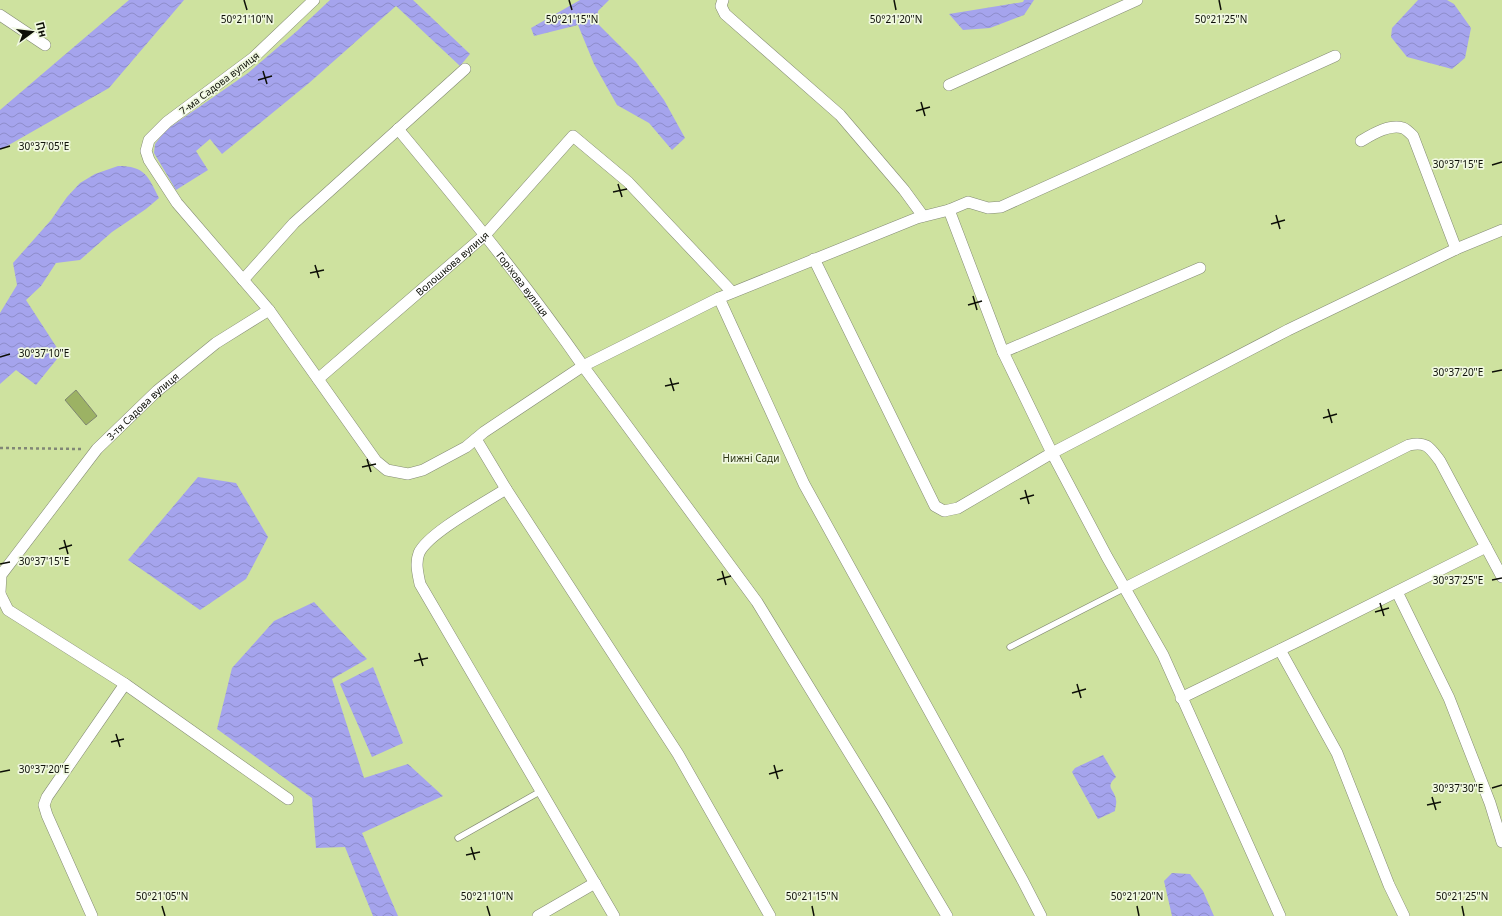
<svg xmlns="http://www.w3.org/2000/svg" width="1502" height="916" viewBox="0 0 1502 916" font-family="'Noto Sans',sans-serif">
  <defs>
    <pattern id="water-waves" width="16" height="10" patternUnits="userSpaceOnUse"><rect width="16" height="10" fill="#a5a4ed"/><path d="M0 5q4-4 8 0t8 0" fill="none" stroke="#8d8cca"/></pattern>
  </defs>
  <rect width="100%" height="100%" fill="#e3ebd3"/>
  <path fill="#cee29f" d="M0,0h1502v916h-1502z"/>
  <path fill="url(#water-waves)" d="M129,0h55l-75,88 -109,62v-40z
    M330,0h83l57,54 -10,12 -64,-60 -87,77 -87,71 -12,-15 -14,12 12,19 -32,20 -22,-37 1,-9 11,-14 82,-57 49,-42z
    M580,0h29l-11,11 -1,12 39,39 28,38 21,38 -13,12 -23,-27 -32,-18 -23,-41 -16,-39 -44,11 -3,-8z
    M1024,0h10l-10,15 -34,13 -27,2 -14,-16 74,-12z
    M1418,0h29l7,4 17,24 -6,30 -13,11 -45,-12 -16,-20 1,-9z
    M118,166c27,0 30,10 41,32l-13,11 -34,23 -32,28 -24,3 -15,23 -15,14 35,54 -25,31 -20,-15 -16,14v-71l17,-28 -4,-22 38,-43 16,-23 13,-14 15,-9z
    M198,477l38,6 32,54 -22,42 -46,31 -72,-50z
    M314,602l53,57 -35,20 32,99 44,-14 35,32 -81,37 36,83h-25l-28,-69 -29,1 -4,-50 -95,-69 15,-61 42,-47z
    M373,667l30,76 -31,14 -32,-73z
    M1103,755l13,22c-12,11 -1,12 0,23 1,3 -1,8 -1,11l-17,8 -26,-47 3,-4z
    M1172,873l18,1 13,17 11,25h-42l-8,-35z"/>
  <path fill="#9cb264" stroke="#7f8670" d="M76,390l21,26 -11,9 -21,-25z"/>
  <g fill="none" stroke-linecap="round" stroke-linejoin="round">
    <defs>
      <path id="lane" d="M1010,647l115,-59
        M458,838l83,-47"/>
      <g id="street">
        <path d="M314,0l-61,58 -86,64 -18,18 -3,11 3,9 28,43 92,107 107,151 11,9 21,4 15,-4 43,-23 18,-15 99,-66 136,-68 198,-80 32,-8 19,-8 20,6 13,-1 334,-151"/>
        <path d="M723,0l-2,6 4,8 115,101 64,75 19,26"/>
        <path d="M0,15l45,30"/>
        <path d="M949,85l188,-85"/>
        <path id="s1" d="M398,129c64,77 128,155 185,237l174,236 126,206 64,108"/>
        <path d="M1361,141c12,-7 28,-17 42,-13 3,1 7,5 10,8l43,113"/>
        <path d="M949,210l54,142 49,101 55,104 56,98 117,261"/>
        <path d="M814,259l121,247 9,5 14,-3 94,-55 236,-123 168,-81 46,-19"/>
        <path d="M243,280l51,-57 171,-154"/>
        <path d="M719,298l85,186 219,397 18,35"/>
        <path d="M1003,352l197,-84"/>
        <path id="s2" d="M318,379l167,-144 88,-99 55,46 104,110"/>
        <path d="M476,439l30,50 172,265 92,162"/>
        <path d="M506,489c-20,13 -78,44 -87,64 -4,10 -1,21 1,31l194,332"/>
        <path d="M1125,588l284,-143c18,-4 21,3 31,16l62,116"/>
        <path id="s3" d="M0,592l1,-17 96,-126 60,-58 59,-48 53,-33"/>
        <path d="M1397,592l52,106 41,105 12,39"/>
        <path d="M0,594l8,16 117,74 163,115"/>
        <path d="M1280,650l57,103 52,132 15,31"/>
        <path d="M1181,698l121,-59 184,-92"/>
        <path d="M92,916l-45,-101 -3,-10 3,-8 78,-113"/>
        <path d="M538,916l57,-33"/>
      </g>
    </defs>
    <use href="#lane" stroke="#848b75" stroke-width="7"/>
    <use href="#street" stroke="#848b75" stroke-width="12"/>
    <path stroke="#818776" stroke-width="2.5" stroke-dasharray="3 3" stroke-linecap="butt" d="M0,448l82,1"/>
    <use href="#lane" stroke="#fff" stroke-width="5.5"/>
    <use href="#street" stroke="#fff" stroke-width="11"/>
  </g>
  <path fill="none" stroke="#0d0f07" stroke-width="1.5" d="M244,0l3,10M569,0l3,10M894,0l2,10M1219,0l2,10M263,71l4,13M258,80l14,-4M921,102l4,14M916,111l14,-4M0,149l10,-3M1492,165l10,-3M618,184l4,13M613,192l14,-3M1276,215l4,14M1271,224l14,-4M315,265l4,13M310,273l14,-3M973,296l4,14M968,305l14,-4M0,357l10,-3M1492,372l10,-2M670,378l4,13M665,386l14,-3M1328,409l4,14M1323,418l14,-4M367,459l4,13M362,467l14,-3M1025,490l4,14M1020,499l14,-4M64,540l4,14M59,549l13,-4M0,564l10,-2M722,571l4,14M717,580l14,-4M1492,580l10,-2M1380,603l4,13M1375,612l14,-4M419,653l4,13M414,661l14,-3M1077,684l4,14M1072,693l14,-4M116,734l4,13M111,742l13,-3M774,765l4,14M0,772l10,-2M769,774l14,-4M1492,788l10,-3M1432,797l4,13M1427,805l14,-3M471,847l4,13M466,855l14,-3M162,906l3,10M487,906l3,10M812,906l2,10M1137,906l2,10M1462,906l2,10"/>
  <g text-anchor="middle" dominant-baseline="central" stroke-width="3.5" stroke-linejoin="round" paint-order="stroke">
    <g font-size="10" fill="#0d0f07" stroke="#f0f8e0">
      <text transform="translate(219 83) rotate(-37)">7-ма Садова вулиця</text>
      <text stroke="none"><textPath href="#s2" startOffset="177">Волошкова вулиця</textPath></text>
      <text stroke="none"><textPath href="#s1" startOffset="199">Горіхова вулиця</textPath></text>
      <text stroke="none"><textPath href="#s3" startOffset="238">3-тя Садова вулиця</textPath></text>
    </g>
    <g font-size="10" fill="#2d3614" stroke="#f0f8e0">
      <text x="751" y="458">Нижні Сади</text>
    </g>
  </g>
  <g font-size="10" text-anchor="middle" fill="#0d0f07" stroke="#f0f8e0" stroke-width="3.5" stroke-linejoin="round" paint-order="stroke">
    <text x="247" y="23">50°21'10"N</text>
    <text x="572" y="23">50°21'15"N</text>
    <text x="896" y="23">50°21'20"N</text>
    <text x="1221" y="23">50°21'25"N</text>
    <text x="44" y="150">30°37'05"E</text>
    <text x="1458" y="168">30°37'15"E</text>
    <text x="44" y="357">30°37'10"E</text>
    <text x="1458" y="376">30°37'20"E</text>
    <text x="44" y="565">30°37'15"E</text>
    <text x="1458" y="584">30°37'25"E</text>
    <text x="44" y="773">30°37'20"E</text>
    <text x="1458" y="792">30°37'30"E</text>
    <text x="162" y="900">50°21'05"N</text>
    <text x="487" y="900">50°21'10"N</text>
    <text x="812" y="900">50°21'15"N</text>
    <text x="1137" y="900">50°21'20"N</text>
    <text x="1462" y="900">50°21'25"N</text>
  </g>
  <g transform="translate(32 32) rotate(75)" stroke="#f0f8e0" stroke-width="3" paint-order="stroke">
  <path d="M0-3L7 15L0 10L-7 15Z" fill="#0d0f07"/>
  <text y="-6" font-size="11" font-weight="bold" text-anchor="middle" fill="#0d0f07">Пн</text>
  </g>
</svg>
